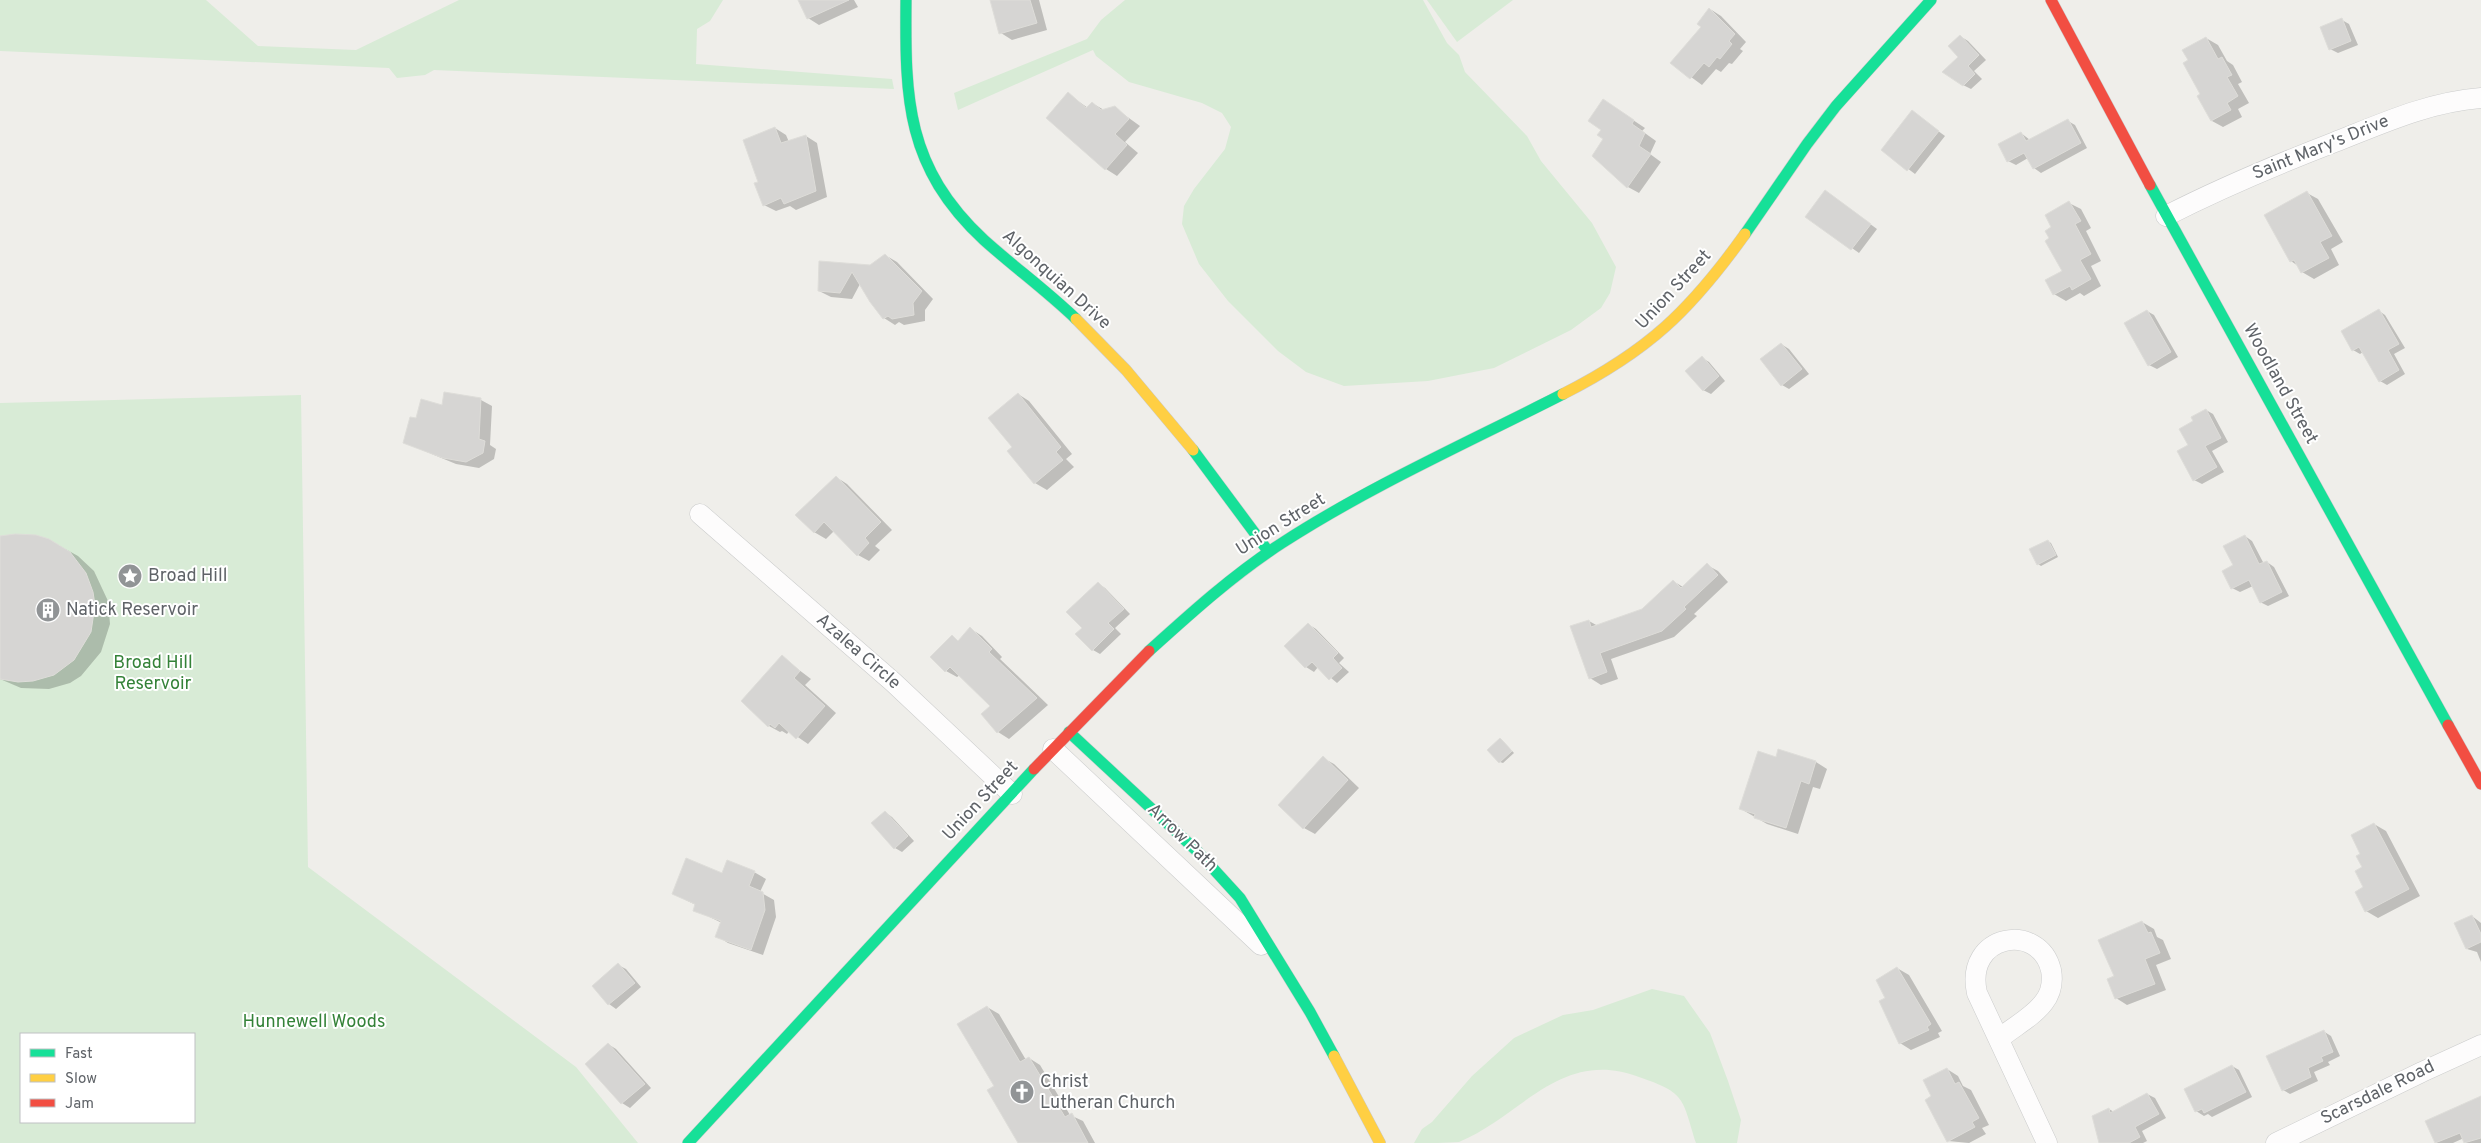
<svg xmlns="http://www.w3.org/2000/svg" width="2481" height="1143" viewBox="0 0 2481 1143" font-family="Overpass,sans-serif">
  <rect width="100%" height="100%" fill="#efeeea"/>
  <path fill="#d8ebd6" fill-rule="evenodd" d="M0,0h206l52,46 98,4 103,-50h264l-13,21 -13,8 -1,35 196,15 2,10 -460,-19 -9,5 -28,3 -8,-10 -389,-17z
    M1125,0h298l24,43 12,12 6,17 62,64 14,25 51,62 24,44 -6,26 -9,15 -30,22 -77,38 -66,13 -84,5 -38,-14 -28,-21 -50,-50 -29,-37 -17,-40 2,-18 10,-17 31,-40 6,-22 -9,-14 -20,-10 -73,-21 -33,-26 -3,-6 -135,60 -4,-17 133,-54 14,-19z
    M1427,0h86l-56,42z
    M301,395l7,472 268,200 62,76h-638v-740zM21,1034h173v88h-173z
    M1652,989l32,7 26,37 18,48 13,39 -4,23h-41c-14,-45 -10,-50 -57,-66 -78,-29 -116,38 -180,65 -11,1 -32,1 -45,1l8,-14 10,-7 40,-46 42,-38 49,-23 30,-5z"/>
  <path fill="#0003" d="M797,0h57l4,7 -39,18 -11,-7 -8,-18z
    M991,0h48l8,30 -35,10 -11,-7z
    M1710,9l11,7 25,26 -6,7 3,2 -11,13 -3,-1 -8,9 -5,-3 -14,16 -30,-22 31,-36z
    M2342,20l7,4 9,21 -20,8 -8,-4z
    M1960,36l8,5 18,19 -12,11 8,8 -11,10 -8,-4z
    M2206,38l12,7 9,16 6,4 9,17 -4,2 11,19 -11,6 4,8 -19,10 -11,-6 -23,-60z
    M1068,94l20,14 4,-5 12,7 11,-2 25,18 -15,16 13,11 -21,23 -11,-7 -59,-51z
    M1615,108l30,20 -3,3 14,10 -6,13 11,8 -22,31 -11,-6 -24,-48 -2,-9z
    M1912,112l33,24 -30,38 -32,-24z
    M2068,121l7,4 12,23 -46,25 -7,-5 -6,-10 -12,7 -8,-4 13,-28 9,7z
    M775,128l11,7 3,7 17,-6 11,7 10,54 -31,13 -6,-4 -14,5 -12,-6 -5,-23z
    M2307,193l11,6 25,43 -12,7 8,16 -25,14 -12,-7 -4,-6 -7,-5z
    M1832,196l45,33 -18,24 -52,-37z
    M2069,203l12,6 10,19 -5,3 15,30 -10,5 10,20 -17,10 -4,-3 -14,8 -12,-7 10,-22 -13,-33 2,-11z
    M885,255l12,7 36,37 -8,11v11l-21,4 -5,-3 -4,3 -11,-7 -24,-34 -8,15 -21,-2 -12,-6 1,-29 50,4z
    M2147,311l7,4 24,42 -21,12 -8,-4z
    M2379,311l6,4 20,33 -11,6 11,20 -18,11 -7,-4 -17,-29 -3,2 -7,-4z
    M1781,344l8,5 20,25 -20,15 -7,-4z
    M1702,358l7,4 16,19 -14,13 -8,-4z
    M1018,394l11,7 43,53 -6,5 8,8 -27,23 -12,-7 -26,-32 5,-4z
    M481,400l11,6 -2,39 6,4 -2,10 -15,9 -23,-4 -51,-21 12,-23 26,-14z
    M2206,410l7,4 15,28 -16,9 12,21 -22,12 -8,-4 -4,-35 5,-24z
    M836,477l11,7 45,46 -17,16 5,4 -11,11 -11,-6 -24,-24 -8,8 -12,-7z
    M2245,536l7,5 12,23 3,-2 7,5 15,29 -21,10 -8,-4 -7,-16 -13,6 -8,-4z
    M0,538l49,2 29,16 16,15 14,30 2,23 -9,28 -20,24 -11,7 -21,6 -28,-1 -21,-9z
    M2048,541l3,2 7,14 -17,9 -3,-2z
    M1707,565l11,6 10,11 -34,32 3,2 -23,21 -63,22 7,20 -17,6 -11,-7 -1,-57 9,5 45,-16 30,-29 10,6z
    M1098,583l7,5 25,26 -15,14 6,6 -21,20 -7,-4 -10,-22z
    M1308,624l8,5 28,29 -5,5 10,9 -12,11 -19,-16 -4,5 -8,-5 -20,-21z
    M971,629l11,7 20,21 -2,2 48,46 -39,34 -11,-7 -6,-26 -32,-31 -3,2 -11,-6 6,-34 7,4z
    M782,657l29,22 -6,6 31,28 -28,31 -19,-13 -2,3 -5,-3 -2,1 -11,-6 -26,-25z
    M1501,739l13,14 -11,10 -3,-1z
    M1779,751l37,11 11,7 -7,20 -7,-2 -15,47 -31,-10 -26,-15 36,-50z
    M1323,758l11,6 25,24 -44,46 -11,-6z
    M885,812l7,5 22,24 -12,11 -7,-4z
    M2374,824l12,7 34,65 -42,22 -12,-7 -4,-57z
    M754,872l12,7 -6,13 14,8 2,17 -13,38 -35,-12 -11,-7 5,-13 -27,-13 1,-5 -23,-11 50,-20z
    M2472,916l9,7v39l-4,-10 -10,-3 -11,-25z
    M2142,922l12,7 3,8 6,3 8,19 -15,6 10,25 -39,15 -11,-7v-22z
    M618,965l8,4 15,18 -25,22 -7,-5 -16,-18z
    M1897,968l12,7 33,56 -4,2 2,4 -29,13 -11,-7 -14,-44z
    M987,1007l12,7 27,46 3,-2 11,7 30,50 13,6 12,22h-76l-24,-57z
    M2323,1031l8,5 9,20 -12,6 2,3 -16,7 4,9 -28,13 -7,-4z
    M608,1044l8,5 35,39 -21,20 -8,-5 -35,-39z
    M2232,1066l7,4 13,27 -40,20 -4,-3 -4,2 -8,-5 -11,-22z
    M1947,1069l11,7 5,10 8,4 18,35 -7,3 4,6 -17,9 -21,-2 -15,-44z
    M2147,1094l8,4 11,20 -24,13 5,10 -4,2h-42l8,-34 5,3z
    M2481,1101v42h-15l-2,-5 -11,5h-17l-10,-22z"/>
  <path fill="#d6d5d3" stroke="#deddd9" d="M798,0h51l-42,19z
    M990,0h40l7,23 -38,11z
    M1709,8l26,26 -6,7 3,3 -12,15 -3,-2 -8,10 -5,-4 -14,16 -20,-16 31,-36 -4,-3z
    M2342,18l9,23 -22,9 -9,-23z
    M1960,35l19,20 -11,11 7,8 -12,12 -21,-14 16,-15 -10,-11z
    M2206,37l12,22 4,-2 10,18 -5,2 11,19 -11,7 4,7 -20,11 -14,-25 3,-2 -17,-31 5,-3 -6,-10z
    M1068,92l18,16 6,-6 9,8 14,-4 14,13 -14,15 12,11 -22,25 -59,-52z
    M1603,99l31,21 -2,4 13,9 -6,13 12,8 -24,34 -35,-32 11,-17 -6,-4 4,-5 -13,-9z
    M1912,110l27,21 -32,40 -26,-21z
    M2068,119l13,24 -48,26 -9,-16 -17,9 -9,-18 23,-12 5,9z
    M775,127l6,16 25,-8 10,56 -32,13 -3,-6 -18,8 -9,-23 4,-1 -15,-42z
    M1825,190l46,34 -20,26 -46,-33z
    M2307,191l25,45 -12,6 9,16 -28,15 -7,-13 -4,2 -26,-47z
    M2069,201l12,20 -6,3 16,30 -11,6 11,19 -19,11 -2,-4 -17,9 -8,-15 17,-9 -17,-30 4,-3 -4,-7 6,-4 -6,-12z
    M885,254l37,37 -9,12 1,12 -22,4 -4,-3 -5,3 -13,-17 -18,-30 -12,21 -22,-2 1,-30 51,4z
    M2379,309l20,35 -11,6 11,20 -20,12 -20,-35 -7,4 -11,-20z
    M2147,310l24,42 -23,14 -24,-43z
    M1781,343l21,26 -21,17 -21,-27z
    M1702,356l17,20 -16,15 -18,-20z
    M444,392l37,6 -2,41 6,2 -2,12 -17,9 -23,-4 -40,-15 7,-26 6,1 5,-19 21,6z
    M1018,393l43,54 -5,5 7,8 -29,24 -27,-33 5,-4 -24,-29z
    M2206,409l15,29 -16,8 12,21 -24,14 -16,-30 11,-6 -9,-16 14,-8 -2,-4z
    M836,476l45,46 -16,16 4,5 -12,13 -33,-34 -10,11 -19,-18z
    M15,534l21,1 13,4 21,13 16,21 7,19 2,13 -4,27 -17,28 -20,15 -21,6 -15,1 -18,-3v-143z
    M2245,535l14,29 8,-3 15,31 -22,11 -11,-23 -18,9 -9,-18 11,-6 -10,-19z
    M2048,540l8,15 -19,10 -8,-16z
    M1707,563l11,12 -34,32 2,2 -24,22 -62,22 7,19 -18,7 -19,-53 19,-6 2,7 51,-18 31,-29 8,8z
    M1098,582l26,27 -16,14 6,6 -22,22 -17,-17 7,-6 -16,-16z
    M1308,623l30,30 -5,5 9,10 -13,12 -17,-18 -7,6 -21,-22z
    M970,627l22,22 -3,3 48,46 -40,35 -16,-19 9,-8 -40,-39 -5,5 -15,-15 22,-22 6,6z
    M782,655l18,16 -6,7 31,28 -29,33 -17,-16 -4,5 -5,-4 -2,3 -27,-26z
    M1500,738l12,13 -13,12 -12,-13z
    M1778,749l38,12 -7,23 -8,-3 -15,47 -32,-10 1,-4 -16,-5 19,-58 18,6z
    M1323,756l25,24 -45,49 -25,-24z
    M885,811l23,25 -14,13 -23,-26z
    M2374,823l35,66 -44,23 -10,-20 8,-5 -8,-16 7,-4 -6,-11 4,-2 -9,-19z
    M686,858l36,15 5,-13 28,11 -6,15 14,6 2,18 -14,40 -36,-13 6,-16 -28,-10 2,-7 -23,-10z
    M2472,915l9,19v8l-15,7 -12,-26z
    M2142,921l6,12 3,-1 9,21 -15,6 10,25 -40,15 -8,-20 7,-3 -16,-36z
    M618,963l17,20 -27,22 -16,-19z
    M1897,967l34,57 -4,3 2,3 -30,14 -20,-43 6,-3 -9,-18z
    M987,1006l33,56 9,-5 36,60 7,-4 16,30h-70l-31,-53 7,-4 -37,-62z
    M2324,1030l9,22 -12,5 2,4 -15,7 3,9 -29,14 -16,-35z
    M608,1043l37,41 -24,20 -36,-40z
    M2232,1065l14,27 -42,21 -2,-4 -7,3 -11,-23z
    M1947,1068l8,16 4,-2 20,36 -7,4 3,5 -28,15 -22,-42 6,-4 -8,-16z
    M2147,1093l12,21 -24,13 5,10 -11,6h-30l-7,-27 17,-8 1,5z
    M2481,1096v42l-17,5 -4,-10 -25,10 -10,-22z"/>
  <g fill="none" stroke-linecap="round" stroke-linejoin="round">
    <defs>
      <path id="street" d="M2166,216c55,-28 112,-52 169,-74 48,-19 94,-40 146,-44
        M700,514l193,168 119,112
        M1053,749l208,196
        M1999,1039c14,-12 34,-22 45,-37 7,-9 9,-21 7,-32 -12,-49 -87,-36 -74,23l70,150
        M2276,1143l146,-71 59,-27"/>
      <path id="fast" d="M906,0c-1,100 0,167 78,240 30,27 63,51 92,79
        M2150,185l298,540
        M1745,234l62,-90 29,-38 95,-106
        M1193,450l75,101
        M1149,651c42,-38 85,-77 133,-108 88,-57 187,-101 281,-149
        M1069,732l129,120 42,46 70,114 24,44
        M688,1143l346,-374"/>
      <path id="slow" d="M1076,319l50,51 67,80
        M1563,394c85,-43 127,-83 182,-160
        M1334,1056l46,87"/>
      <path id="jam" d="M2051,0l99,185
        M2448,725l33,59
        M1034,769l115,-118"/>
    </defs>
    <use href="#street" stroke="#cbcccc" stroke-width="21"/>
    <use href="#fast" stroke="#cacacb" stroke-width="12"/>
    <use href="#slow" stroke="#cacacb" stroke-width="12"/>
    <use href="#jam" stroke="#cacacb" stroke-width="12"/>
    <use href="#street" stroke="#fdfcfc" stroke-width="20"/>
    <use href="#fast" stroke="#16e098" stroke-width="11"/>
    <use href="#slow" stroke="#ffcf43" stroke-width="11"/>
    <use href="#jam" stroke="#f24e42" stroke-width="11"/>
  </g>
  <defs>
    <symbol id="sight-disc" viewBox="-11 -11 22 22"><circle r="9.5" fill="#919496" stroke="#fff"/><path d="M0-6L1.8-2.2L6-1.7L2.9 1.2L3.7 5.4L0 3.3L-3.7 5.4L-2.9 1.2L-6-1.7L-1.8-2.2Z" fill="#fff"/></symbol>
    <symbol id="building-disc" viewBox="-11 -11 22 22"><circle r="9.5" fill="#919496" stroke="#fff"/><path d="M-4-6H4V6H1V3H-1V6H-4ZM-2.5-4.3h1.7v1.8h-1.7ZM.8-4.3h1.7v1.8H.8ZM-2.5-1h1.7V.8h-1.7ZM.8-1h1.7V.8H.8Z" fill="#fff"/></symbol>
    <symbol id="church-disc" viewBox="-11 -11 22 22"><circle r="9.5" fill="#919496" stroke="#fff"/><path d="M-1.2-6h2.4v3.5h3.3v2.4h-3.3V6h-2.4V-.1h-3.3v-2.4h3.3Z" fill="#fff"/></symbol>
  </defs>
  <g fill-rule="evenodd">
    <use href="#sight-disc" x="116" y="562" width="28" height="28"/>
    <use href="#building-disc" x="34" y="596" width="28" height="28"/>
    <use href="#church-disc" x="1008" y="1078" width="28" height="28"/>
  </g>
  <g text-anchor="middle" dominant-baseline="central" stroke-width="4" stroke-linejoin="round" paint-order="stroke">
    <g font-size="18" fill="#5f6368" stroke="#fff">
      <text transform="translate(2321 148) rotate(-22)">Saint Mary's Drive</text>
      <text transform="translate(1056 280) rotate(42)">Algonquian Drive</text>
      <text transform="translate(1674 290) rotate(-47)">Union Street</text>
      <text transform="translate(2280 384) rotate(61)">Woodland Street</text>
      <text transform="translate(1281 525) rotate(-32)">Union Street</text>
      <text transform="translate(858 652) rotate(41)">Azalea Circle</text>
      <text transform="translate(981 801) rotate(-47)">Union Street</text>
      <text transform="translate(1182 838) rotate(44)">Arrow Path</text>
      <text transform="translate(2378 1093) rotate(-26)">Scarsdale Road</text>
    </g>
    <g font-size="18" fill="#5f6368" stroke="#fff" text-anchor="start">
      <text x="148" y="576">Broad Hill</text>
      <text x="66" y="610">Natick Reservoir</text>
      <text x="1040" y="1082">Christ<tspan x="1040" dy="21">Lutheran Church</tspan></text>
    </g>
    <g font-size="18" fill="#348238" stroke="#fff">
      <text x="153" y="663">Broad Hill<tspan x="153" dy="21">Reservoir</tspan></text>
      <text x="314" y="1022">Hunnewell Woods</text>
    </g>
  </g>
  <rect x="20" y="1033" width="175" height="90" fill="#ffffff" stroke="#bfc1c3"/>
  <rect x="30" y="1049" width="25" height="8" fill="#16e098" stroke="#bfc1c3"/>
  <text x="65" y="1058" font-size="15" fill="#5f6368">Fast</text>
  <rect x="30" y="1074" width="25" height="8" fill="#ffcf43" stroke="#bfc1c3"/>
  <text x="65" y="1083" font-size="15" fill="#5f6368">Slow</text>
  <rect x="30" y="1099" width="25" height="8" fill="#f24e42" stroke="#bfc1c3"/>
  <text x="65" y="1108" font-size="15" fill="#5f6368">Jam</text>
</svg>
